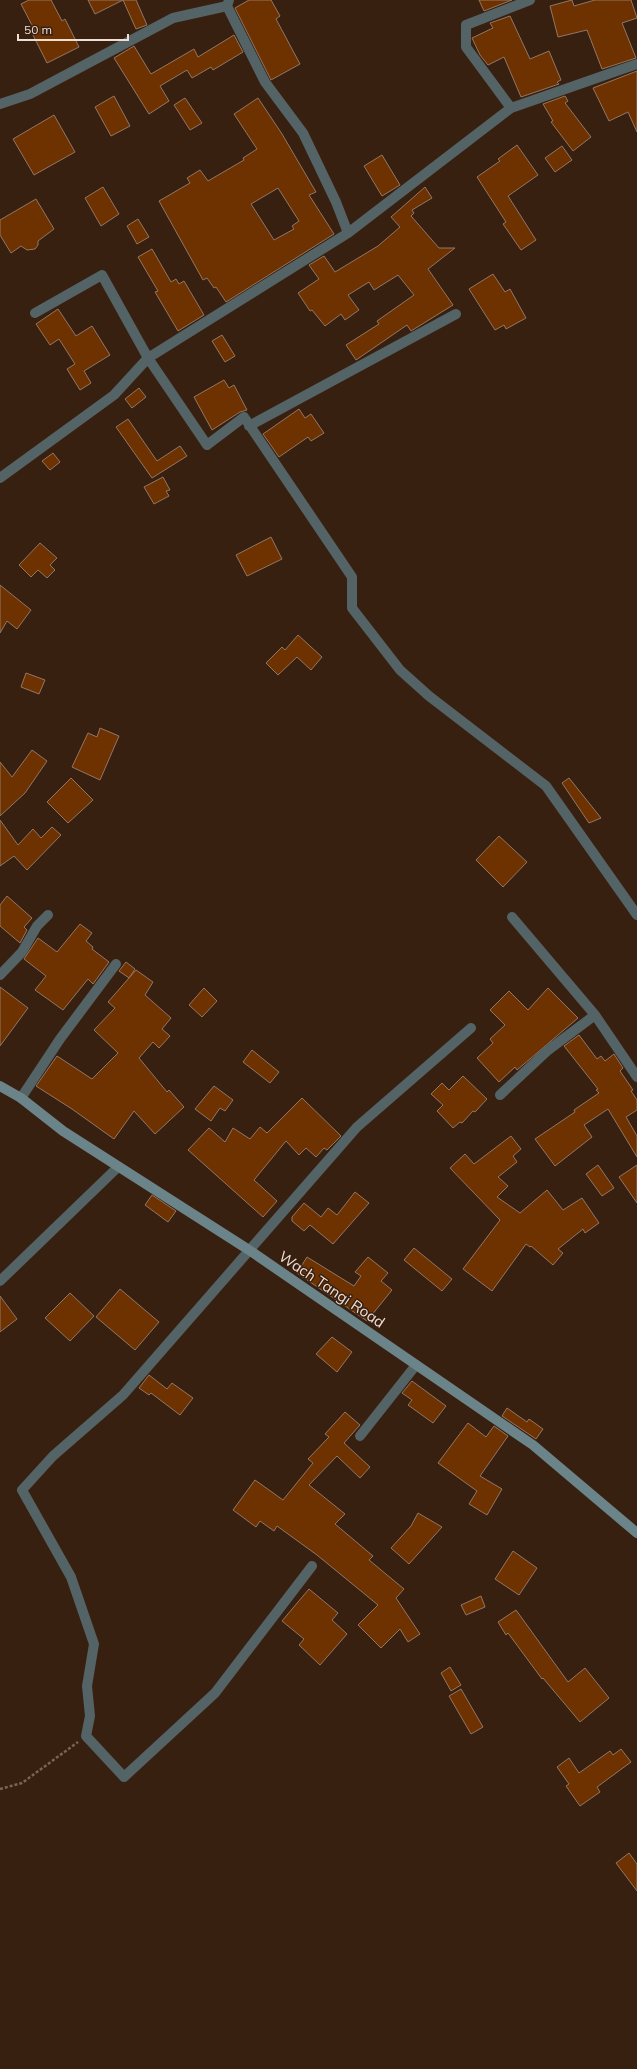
<svg xmlns="http://www.w3.org/2000/svg" width="637" height="2069" viewBox="0 0 637 2069" font-family="Mulish,sans-serif">
  <rect width="100%" height="100%" fill="#382011"/>
  <path fill="#6e3200" stroke="#937665" fill-rule="evenodd" d="M29,0h22l11,21 3,-2 14,28 -32,16 -14,-28 3,-2 -15,-29z
    M88,0h35l-28,14z
    M123,0h13l11,25 -11,4z
    M249,0h22l9,16 -4,3 24,45 -29,16 -36,-72z
    M479,0h33l-28,11z
    M572,0l2,6 21,-6h36l6,18 -15,5 14,35 -34,11 -15,-39 -29,7 -8,-31z
    M510,16l20,43 19,-8 12,29 -4,2 2,2 -38,13 -17,-40 -16,8 -8,-10 -8,-17 21,-10 -3,-5z
    M234,35l9,17 -30,18 -2,-3 -19,11 -5,-8 -27,16 9,15 -20,13 -35,-56 20,-12 17,28 43,-25 4,8z
    M637,71v61l-9,-20 -19,9 -16,-33z
    M114,96l16,30 -19,10 -16,-29z
    M565,96l3,5 -3,2 26,34 -18,14 -22,-29 2,-1 -10,-17z
    M185,98l17,25 -12,7 -16,-25z
    M258,98l24,36 34,58 -7,3 25,39 -108,68 -10,-15 -2,1 -7,-10 -4,2 -44,-79 31,-18 -3,-5 13,-8 8,11 36,-21 -1,-2 14,-9 -23,-35zM278,188l21,33 -7,5 2,3 -20,11 -23,-36z
    M54,115l21,37 -41,23 -21,-36z
    M517,145l21,30 -30,21 28,44 -15,10 -18,-26 3,-2 -29,-45 23,-16 -2,-2z
    M562,146l10,14 -17,12 -10,-14z
    M382,155l18,30 -18,11 -18,-30z
    M103,187l16,27 -18,12 -16,-28z
    M425,187l7,11 -20,12 2,3 -3,3 28,32h16l-27,21 25,36 -42,26 -4,-6 -51,35 -10,-15 33,-21 -2,-3 37,-26 -16,-20 -24,15 -5,-8 -21,13 11,15 -14,10 -4,-6 -16,12 -13,-16 -2,1 -12,-18 21,-14 -10,-14 15,-9 11,16 43,-26 22,-19 -9,-10z
    M36,199l18,30 -16,12v4l-3,4 -8,1 -6,-4 -10,7 -11,-18v-15z
    M138,219l11,18 -12,7 -10,-18z
    M152,249l19,33 5,-3 3,5 5,-3 20,34 -26,16 -23,-39 3,-1 -20,-34z
    M493,274l12,18 5,-3 16,29 -20,11 -2,-4 -9,5 -26,-41z
    M58,309l18,27 16,-10 18,29 -26,16 7,12 -11,7 -13,-21 8,-5 -16,-25 -9,6 -14,-21z
    M222,335l13,21 -10,6 -13,-21z
    M224,380l5,8 5,-3 13,25 -7,2 -28,18 -18,-33z
    M139,388l7,9 -14,11 -7,-9z
    M299,409l6,9 6,-4 13,19 -13,8 -3,-4 -29,20 -16,-23z
    M128,419l29,42 23,-15 7,10 -35,22 -36,-51z
    M53,453l7,9 -10,8 -8,-9z
    M163,477l7,13 -4,1 3,5 -15,8 -10,-17z
    M271,537l11,22 -35,17 -11,-21z
    M40,543l17,15 -7,7 5,5 -8,8 -9,-8 -7,7 -12,-12z
    M0,585l31,25 -14,19 -10,-8 -7,12z
    M298,635l24,22 -11,13 -14,-13 -19,18 -12,-12 16,-16 3,3z
    M26,673l19,7 -6,14 -18,-7z
    M100,728l19,8 -19,44 -28,-13 16,-34 9,4z
    M32,750l15,11 -22,32 -25,23v-54l12,15z
    M71,778l22,22 -25,23 -21,-21z
    M569,778l32,40 -12,5 -27,-40z
    M0,820l18,25 15,-16 8,9 11,-11 9,8 -34,35 -13,-14 -14,10z
    M499,836l28,26 -24,25 -27,-27z
    M7,896l25,22 -8,9 3,3 -7,13 -20,-17v-21z
    M80,924l12,9 -6,8 7,6 -1,2 17,13 -16,22 -5,-5 -25,31 -28,-20 11,-14 -22,-17 14,-21 19,14z
    M126,962l9,7 -6,9 -10,-7z
    M136,970l17,12 -8,13 26,23 -9,11 8,7 -11,12 -6,-6 -14,16 28,34 2,-2 15,17 -29,27 -21,-23 -20,28 -42,-30 -36,-23 21,-30 35,23 26,-26 -24,-23 21,-22 -7,-6z
    M0,987l28,21 -28,38z
    M204,988l13,13 -15,16 -13,-12z
    M548,988l30,30 -61,52 -2,-3 -16,15 -22,-24 16,-15 -3,-4 15,-14 -15,-15 19,-19 19,19z
    M579,1035l18,24 4,-3 4,5 9,-7 9,14 -3,3 13,19 -2,1 6,9v10l-11,7 11,19v21l-29,-48 -24,16 8,12 -37,29 -20,-27 40,-27 -1,-2 25,-17 -3,-3 2,-1 -34,-43z
    M252,1050l27,22 -9,11 -27,-21z
    M463,1076l24,23 -12,13 -2,-1 -11,12 -2,-1 -7,6 -16,-17 6,-6 -12,-11 11,-11 7,7z
    M214,1086l19,14 -8,11 -5,-3 -9,13 -16,-12z
    M302,1098l39,38 -14,14 -3,-2 -8,9 -10,-9 -7,7 -13,-14 -32,39 23,21 -14,16 -75,-67 21,-22 16,14 8,-14 17,11 10,-12 7,6z
    M511,1136l10,13 -8,7 4,6 -19,15 10,9 -11,11 23,16 27,-23 16,20 19,-12 17,25 -14,10 -2,-4 -25,20 5,4 -10,12 -22,-19 -1,1 -4,-3 -34,47 -29,-22 37,-49 -50,-52 15,-14 9,10z
    M598,1165l16,23 -12,8 -16,-22z
    M637,1165v38l-18,-26z
    M355,1192l14,11 -36,41 -23,-19 -6,6 -12,-10v-4l12,-14 17,14 7,-9 9,7z
    M152,1195l24,16 -8,11 -23,-17z
    M414,1248l38,31 -10,12 -38,-31z
    M307,1257l47,29 7,-10 -6,-4 13,-15 20,16 -7,8 11,9 -25,31 -70,-48z
    M120,1289l39,33 -24,28 -39,-33z
    M70,1293l24,23 -24,25 -25,-23z
    M0,1296l17,23 -17,13z
    M332,1337l20,15 -15,20 -21,-18z
    M149,1375l18,14 5,-6 21,15 -13,17 -29,-22 -2,2 -10,-7z
    M412,1381l34,25 -13,17 -25,-18 4,-5 -10,-7z
    M507,1408l20,14 2,-3 14,10 -7,10 -34,-23z
    M345,1412l15,13 -16,18 26,24 -10,11 -23,-22 -28,29 36,29 -10,10 38,32 -4,4 35,29 -8,9 24,36 -12,8 -8,-13 -19,19 -23,-23 20,-20 -61,-50 -40,-29 -3,5 -14,-10 -4,6 -23,-17 22,-30 28,20 30,-37 -5,-4 21,-22 -4,-3z
    M468,1423l18,14 8,-11 14,10 -28,40 22,13 -15,26 -18,-11 8,-13 -39,-28z
    M418,1513l24,14 -33,37 -18,-16 20,-22z
    M513,1551l24,17 -18,27 -24,-16z
    M309,1589l29,24 -6,7 15,14 -27,31 -21,-20 5,-6 -22,-18z
    M481,1596l4,11 -19,8 -5,-10z
    M516,1610l52,72 17,-14 24,30 -29,24 -37,-44 -1,1 -34,-46 -2,2 -8,-13z
    M450,1667l11,18 -10,6 -10,-18z
    M461,1689l22,38 -12,7 -22,-38z
    M621,1749l10,13 -34,25 3,5 -20,14 -14,-20 3,-2 -12,-17 12,-9 10,15 31,-22 3,4z
    M629,1853l8,11v27l-21,-28z"/>
  <g fill="none" stroke-linecap="round" stroke-linejoin="round">
    <path stroke="#796457" stroke-width="2.5" stroke-dasharray="3 2" stroke-linecap="butt" d="M0,1789l22,-6 56,-41"/>
    <path stroke="#536366" stroke-width="10" d="M530,0l-64,25v22l45,61 126,-44
      M0,104l30,-10 143,-76 54,-12
      M348,233l163,-125
      M35,313l67,-38 46,83 59,87 37,-28 108,160v31l48,62 29,26 117,90 91,129
      M249,426l207,-112
      M0,478l114,-83 34,-37 200,-125 -12,-31 -33,-69 -38,-51 -38,-76 2,-6
      M512,917l83,98 42,62
      M0,975l22,-23 15,-26 11,-11
      M500,1095l47,-44 48,-36
      M21,1098l39,-59 56,-75
      M0,1281l118,-114
      M360,1436l56,-71
      M312,1566l-97,127 -91,84 -38,-41 4,-20 -3,-30 7,-42 -23,-67 -49,-87 31,-34 70,-61 234,-268 114,-99"/>
    <path stroke="#6b8489" stroke-width="10" d="M0,1086l21,12 42,33 186,119 284,195 104,88"/>
  </g>
  <g text-anchor="middle" dominant-baseline="central" stroke-width="3" stroke-linejoin="round" paint-order="stroke">
    <g font-size="15" fill="#efded5" stroke="#382011">
      <text transform="translate(332 1289) rotate(34)">Wach Tangi Road</text>
    </g>
  </g>
  <path d="M18 34v6h110v-6" fill="none" stroke="#efded5" stroke-width="2"/>
  <text x="24" y="34" font-size="12" fill="#efded5" stroke="#382011" stroke-width="3" paint-order="stroke">50 m</text>
</svg>
